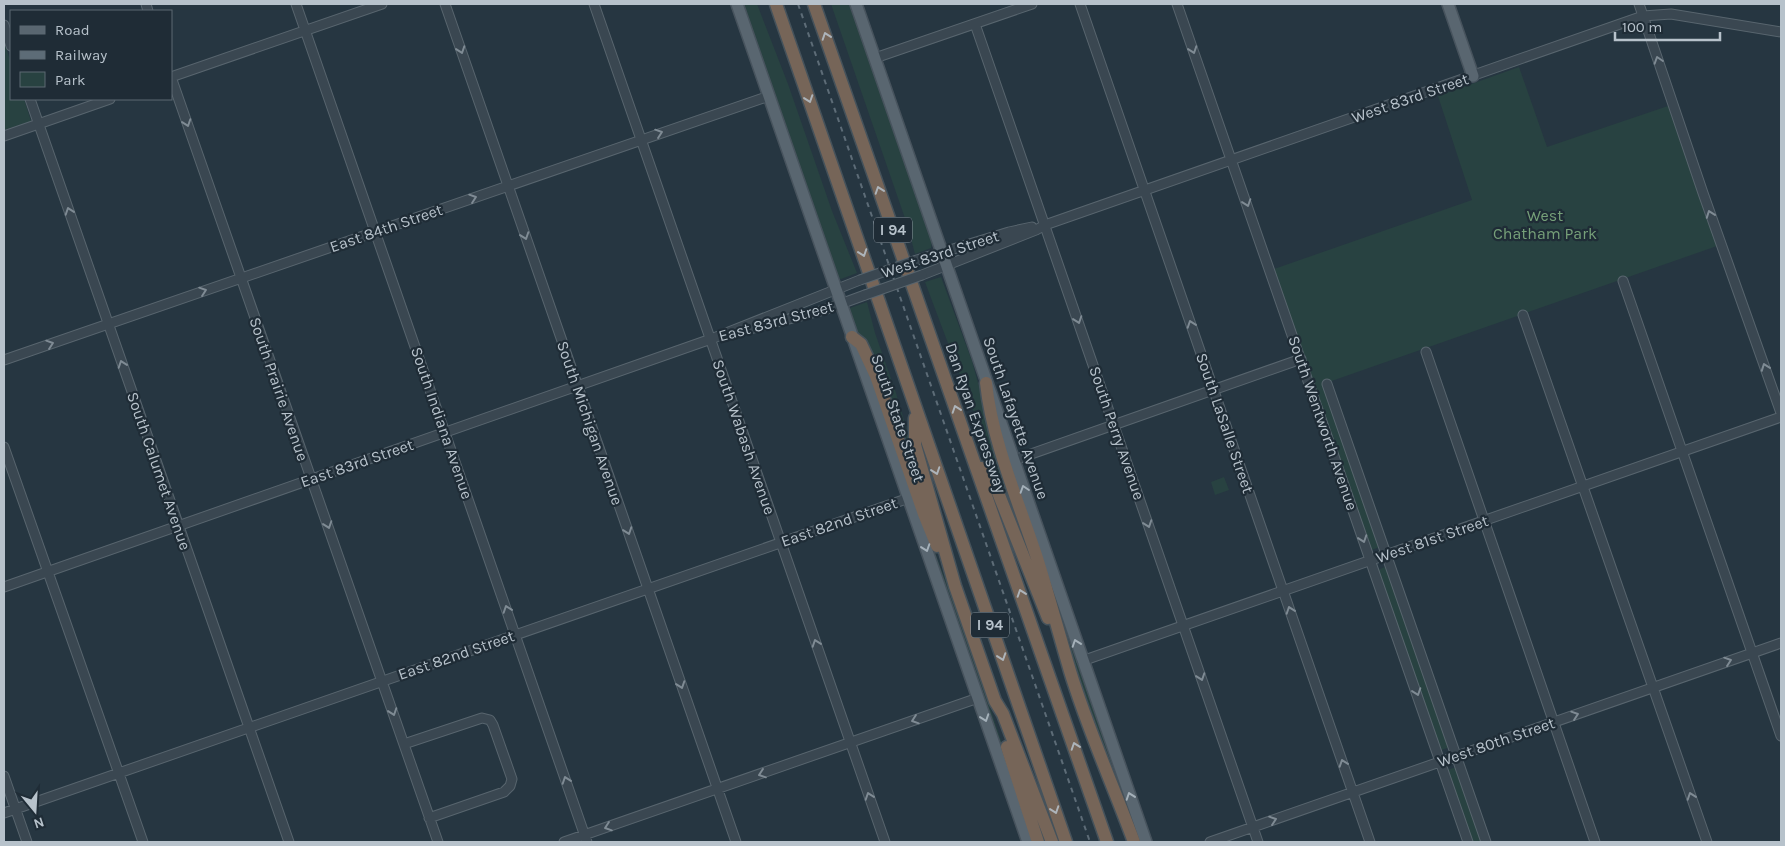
<svg xmlns="http://www.w3.org/2000/svg" width="1785" height="846" viewBox="0 0 1785 846" font-family="Karla,sans-serif">
  <rect width="100%" height="100%" fill="#263641"/>
  <path fill="#284241" d="M742,4h15l31,80 44,127 25,62 -16,6 -3,-1z
    M831,4h18l83,238 -1,6 -16,6 -7,-27z
    M4,41l7,22v36h13l7,22 -27,9z
    M1519,67l28,80 121,-41 49,140 -394,138 57,163 -9,3 -97,-281 198,-69 -34,-104z
    M941,277l31,84 29,106 40,124 -116,-309z
    M867,302l8,31 21,60 37,125 -66,-170c-7,-12 -18,-26 -17,-40z
    M1224,477l5,13 -14,5 -4,-13z
    M930,544h2l30,81 46,136 -2,1z
    M1387,566l63,181 -9,3 -63,-180z
    M1054,595l79,227c-30,-74 -58,-149 -79,-227z
    M1457,767l26,75h-11l-25,-72z"/>
  <g fill="none" stroke-linecap="round" stroke-linejoin="round">
    <defs>
      <path id="minor" d="M146,4l2,7
        M296,4l291,838
        M445,4l291,838
        M594,4l291,838
        M1080,4l290,838
        M1177,4l291,838
        M1639,4l64,189 78,220
        M975,24l283,818
        M4,25l7,21
        M875,58l157,-54
        M171,77l267,765
        M171,77l211,-73
        M30,99l259,743
        M4,136l106,-37
        M917,260l92,-28 23,-5
        M922,275l114,-45 9,-5 598,-209 28,-2 110,18
        M1623,281l158,455
        M1523,315l184,527
        M750,329l74,-19 41,-15
        M1426,352l169,490
        M4,360l765,-264
        M1327,384l159,458
        M4,447l139,395
        M1014,460l287,-101
        M4,587l707,-248 149,-59
        M1082,661l699,-244
        M404,744l78,-26 8,2 3,5 19,54 -2,7 -6,6 -75,26
        M4,776l23,66
        M4,813l905,-315
        M564,842l414,-144
        M1210,842l571,-199"/>
      <path id="major" d="M737,4l291,838
        M856,4l290,838
        M1448,4l25,72"/>
      <path id="highway" d="M776,4c97,279 193,559 290,838
        M814,4l293,838
        M852,337l9,7 15,32 48,138 13,32
        M986,383c6,58 33,120 51,175 12,38 22,76 33,113 18,59 43,114 64,171
        M915,418v27l40,141 40,115 8,13 49,128
        M981,468l16,22 51,128
        M1007,747l31,95"/>
    </defs>
    <use href="#minor" stroke="#58656e" stroke-width="11"/>
    <use href="#major" stroke="#47535d" stroke-width="14"/>
    <use href="#highway" stroke="#45525b" stroke-width="15"/>
    <use href="#minor" stroke="#3a4751" stroke-width="9"/>
    <use href="#major" stroke="#596670" stroke-width="11"/>
    <use href="#highway" stroke="#766558" stroke-width="12"/>
    <path stroke="#5d6c77" stroke-width="2" stroke-dasharray="5 5" stroke-linecap="butt" d="M798,4l292,838"/>
    <defs>
      <path id="minor-bridge" d="M860,280l57,-20
        M865,295l57,-20"/>
    </defs>
    <use href="#minor-bridge" stroke="#58656e" stroke-width="11" stroke-linecap="butt"/>
    <use href="#minor-bridge" stroke="#3a4751" stroke-width="9"/>
  </g>
  <defs><path id="oneway-chevron" d="M-2-3.5L2.5 0L-2 3.5" fill="none" stroke-width="1.6" stroke-linecap="round" stroke-linejoin="round" transform="scale(1.25)"/></defs>
  <g stroke="#adb4ba">
    <use href="#oneway-chevron" transform="translate(826 36) rotate(-109)"/>
    <use href="#oneway-chevron" transform="translate(809 99) rotate(71)"/>
    <use href="#oneway-chevron" transform="translate(879 190) rotate(-109)"/>
    <use href="#oneway-chevron" transform="translate(863 253) rotate(71)"/>
    <use href="#oneway-chevron" transform="translate(956 409) rotate(-109)"/>
    <use href="#oneway-chevron" transform="translate(936 471) rotate(71)"/>
    <use href="#oneway-chevron" transform="translate(1021 593) rotate(-109)"/>
    <use href="#oneway-chevron" transform="translate(1002 657) rotate(71)"/>
    <use href="#oneway-chevron" transform="translate(1075 746) rotate(-109)"/>
    <use href="#oneway-chevron" transform="translate(1055 810) rotate(71)"/>
  </g>
  <g stroke="#7f8b94">
    <use href="#oneway-chevron" transform="translate(461 50) rotate(71)"/>
    <use href="#oneway-chevron" transform="translate(1193 50) rotate(71)"/>
    <use href="#oneway-chevron" transform="translate(1658 60) rotate(-108)"/>
    <use href="#oneway-chevron" transform="translate(187 123) rotate(71)"/>
    <use href="#oneway-chevron" transform="translate(659 133) rotate(-19)"/>
    <use href="#oneway-chevron" transform="translate(473 198) rotate(-19)"/>
    <use href="#oneway-chevron" transform="translate(1247 203) rotate(71)"/>
    <use href="#oneway-chevron" transform="translate(69 211) rotate(-109)"/>
    <use href="#oneway-chevron" transform="translate(1710 214) rotate(-110)"/>
    <use href="#oneway-chevron" transform="translate(525 236) rotate(71)"/>
    <use href="#oneway-chevron" transform="translate(203 291) rotate(-19)"/>
    <use href="#oneway-chevron" transform="translate(1078 320) rotate(71)"/>
    <use href="#oneway-chevron" transform="translate(1191 324) rotate(-109)"/>
    <use href="#oneway-chevron" transform="translate(50 344) rotate(-19)"/>
    <use href="#oneway-chevron" transform="translate(122 364) rotate(-109)"/>
    <use href="#oneway-chevron" transform="translate(1765 367) rotate(-110)"/>
    <use href="#oneway-chevron" transform="translate(1148 524) rotate(71)"/>
    <use href="#oneway-chevron" transform="translate(328 525) rotate(71)"/>
    <use href="#oneway-chevron" transform="translate(628 531) rotate(71)"/>
    <use href="#oneway-chevron" transform="translate(1363 539) rotate(71)"/>
    <use href="#oneway-chevron" transform="translate(507 609) rotate(-109)"/>
    <use href="#oneway-chevron" transform="translate(1290 610) rotate(-109)"/>
    <use href="#oneway-chevron" transform="translate(816 643) rotate(-109)"/>
    <use href="#oneway-chevron" transform="translate(1728 661) rotate(-19)"/>
    <use href="#oneway-chevron" transform="translate(1201 677) rotate(71)"/>
    <use href="#oneway-chevron" transform="translate(681 685) rotate(71)"/>
    <use href="#oneway-chevron" transform="translate(1417 692) rotate(71)"/>
    <use href="#oneway-chevron" transform="translate(393 712) rotate(71)"/>
    <use href="#oneway-chevron" transform="translate(1575 715) rotate(-19)"/>
    <use href="#oneway-chevron" transform="translate(915 720) rotate(161)"/>
    <use href="#oneway-chevron" transform="translate(1343 763) rotate(-109)"/>
    <use href="#oneway-chevron" transform="translate(762 774) rotate(161)"/>
    <use href="#oneway-chevron" transform="translate(566 780) rotate(-109)"/>
    <use href="#oneway-chevron" transform="translate(869 796) rotate(-109)"/>
    <use href="#oneway-chevron" transform="translate(1691 796) rotate(-109)"/>
    <use href="#oneway-chevron" transform="translate(1273 820) rotate(-19)"/>
    <use href="#oneway-chevron" transform="translate(608 827) rotate(161)"/>
  </g>
  <g stroke="#a4b0b9">
    <use href="#oneway-chevron" transform="translate(1024 489) rotate(-108)"/>
    <use href="#oneway-chevron" transform="translate(926 548) rotate(71)"/>
    <use href="#oneway-chevron" transform="translate(1076 643) rotate(-109)"/>
    <use href="#oneway-chevron" transform="translate(985 718) rotate(71)"/>
    <use href="#oneway-chevron" transform="translate(1130 796) rotate(-109)"/>
  </g>
  <g text-anchor="middle" dominant-baseline="central" stroke-width="4.5" stroke-linejoin="round" paint-order="stroke">
    <g fill="#1f2c36" stroke="#89959e" stroke-width="1">
      <rect x="874" y="217.5" width="38" height="25" rx="4"/>
      <rect x="971" y="612.5" width="38" height="25" rx="4"/>
    </g>
    <g font-size="15" font-weight="bold" fill="#b7c2cb">
      <text x="893" y="230">I 94</text>
      <text x="990" y="625">I 94</text>
    </g>
    <g font-size="16" fill="#b7c2cb" stroke="#1f2c36">
      <text transform="translate(1410 98) rotate(-19)">West 83rd Street</text>
      <text transform="translate(386 228) rotate(-19)">East 84th Street</text>
      <text transform="translate(940 254) rotate(-18)">West 83rd Street</text>
      <text transform="translate(776 321) rotate(-15)">East 83rd Street</text>
      <text transform="translate(279 389) rotate(71)">South Prairie Avenue</text>
      <text transform="translate(898 418) rotate(71)">South State Street</text>
      <text transform="translate(976 418) rotate(71)">Dan Ryan Expressway</text>
      <text transform="translate(1016 418) rotate(71)">South Lafayette Avenue</text>
      <text transform="translate(442 423) rotate(71)">South Indiana Avenue</text>
      <text transform="translate(590 423) rotate(71)">South Michigan Avenue</text>
      <text transform="translate(1225 423) rotate(71)">South LaSalle Street</text>
      <text transform="translate(1323 423) rotate(71)">South Wentworth Avenue</text>
      <text transform="translate(1117 433) rotate(71)">South Perry Avenue</text>
      <text transform="translate(744 437) rotate(71)">South Wabash Avenue</text>
      <text transform="translate(357 463) rotate(-19)">East 83rd Street</text>
      <text transform="translate(159 471) rotate(71)">South Calumet Avenue</text>
      <text transform="translate(839 522) rotate(-19)">East 82nd Street</text>
      <text transform="translate(1432 539) rotate(-19)">West 81st Street</text>
      <text transform="translate(456 655) rotate(-19)">East 82nd Street</text>
      <text transform="translate(1496 742) rotate(-19)">West 80th Street</text>
    </g>
    <g font-size="16" fill="#76a079" stroke="#1f2c36">
      <text x="1545" y="215">West<tspan x="1545" dy="18">Chatham Park</tspan></text>
    </g>
  </g>
  <rect width="1785" height="846" fill="none" stroke="#b7c2cb" stroke-width="10"/>
  <rect x="10" y="10" width="162" height="90" fill="#1f2c36" stroke="#5c6872"/>
  <rect x="20" y="26" width="25" height="8" fill="#596670" stroke="#5c6872"/>
  <text x="55" y="35" font-size="15" fill="#b7c2cb">Road</text>
  <rect x="20" y="51" width="25" height="8" fill="#5d6c77" stroke="#5c6872"/>
  <text x="55" y="60" font-size="15" fill="#b7c2cb">Railway</text>
  <rect x="20" y="72" width="25" height="15" fill="#284241" stroke="#5c6872"/>
  <text x="55" y="85" font-size="15" fill="#b7c2cb">Park</text>
  <g transform="translate(35 811) rotate(162)" stroke="#1f2c36" stroke-width="4" paint-order="stroke">
  <path d="M0-4L9 19L0 12L-9 19Z" fill="#b7c2cb"/>
  <text y="-8" font-size="14" font-weight="bold" text-anchor="middle" fill="#b7c2cb">N</text>
  </g>
  <path d="M1615 32v8h105v-8" fill="none" stroke="#b7c2cb" stroke-width="2.5"/>
  <text x="1622" y="32" font-size="15" fill="#b7c2cb" stroke="#1f2c36" stroke-width="4" paint-order="stroke">100 m</text>
</svg>
